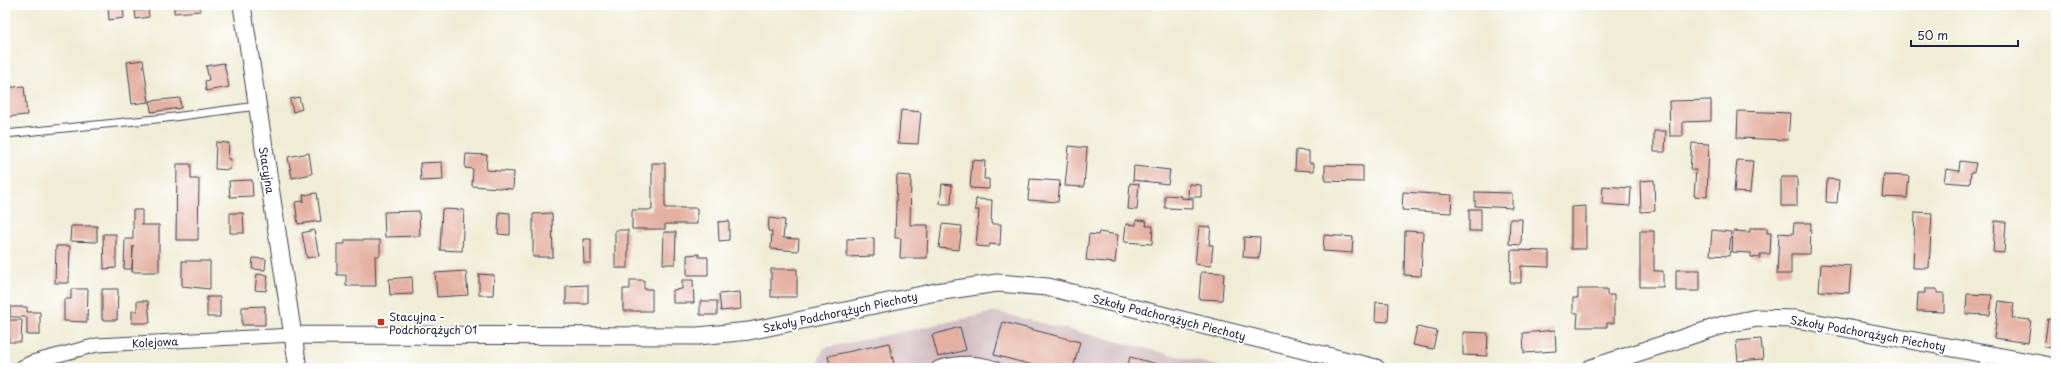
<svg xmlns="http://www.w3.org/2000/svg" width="2061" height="373" viewBox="0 0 2061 373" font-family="'Playpen Sans',sans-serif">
  <rect width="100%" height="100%" fill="#fff"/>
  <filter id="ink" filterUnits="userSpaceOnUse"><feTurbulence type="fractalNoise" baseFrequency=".025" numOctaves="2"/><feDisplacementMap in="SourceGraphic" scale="8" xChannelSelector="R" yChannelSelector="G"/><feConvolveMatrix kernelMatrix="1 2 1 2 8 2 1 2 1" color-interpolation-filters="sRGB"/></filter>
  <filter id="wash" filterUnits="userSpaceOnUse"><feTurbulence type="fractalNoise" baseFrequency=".012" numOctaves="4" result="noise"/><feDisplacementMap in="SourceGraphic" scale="16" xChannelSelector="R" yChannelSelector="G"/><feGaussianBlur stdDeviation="0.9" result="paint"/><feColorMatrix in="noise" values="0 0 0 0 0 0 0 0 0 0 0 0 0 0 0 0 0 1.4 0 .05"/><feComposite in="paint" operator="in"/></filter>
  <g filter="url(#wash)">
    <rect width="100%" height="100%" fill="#f0ecd5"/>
    <path fill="#d2bec2" d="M996,312l230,56h-411l9,-20z"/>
    <g id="blocks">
      <path fill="#e4b0a1" d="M108,5h15l1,13 -15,2z
        M174,5h26v6l-26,2z
        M148,9l1,8 -13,2 -1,-8z
        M143,60l6,42 -17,2 -5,-42z
        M224,63l5,24 -23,4 -1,-10 4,-1 -3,-14z
        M24,86l3,29 -22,2v-29z
        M299,97l3,12 -9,3 -3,-13z
        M180,98l1,10 -30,4 -1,-11z
        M1711,100v21l-28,1v14h-13l-1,-35z
        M901,110l20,2 -3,32 -20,-1z
        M1738,111l52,2 -2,27 -51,-2z
        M1654,131h12l-1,21h-11z
        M216,142l13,1 -1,16h3l-1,11 -15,-1z
        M1692,143l17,1 -2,53 -13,-1 2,-26h-6z
        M1069,146l18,2 -3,39 -19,-1z
        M1296,150l13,1v12h5v8l-19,-1z
        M309,153l3,21 -20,4 -4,-21z
        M466,154l21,1 -1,15 28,2 -1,17 -41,-3 1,-17 -8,-1z
        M972,160l13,1 -1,18h5v10l-19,-1z
        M1737,160l16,1 -3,32 -16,-1z
        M1960,161l16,2 -2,9h-3l-1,12 -26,-2 2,-13 13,2z
        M442,162l1,18 -22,1 -1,-18z
        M652,163h13v45h32v16h-32v5h-33v-19h20z
        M177,164h14v15h8l-1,61h-22z
        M1325,165l38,1v16l-38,-1z
        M1134,166l36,4 -2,14 -35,-4z
        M897,175l14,1 -1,49h18l-1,33h-27l1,-20h-6z
        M1884,175l25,1 -2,22 -25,-1z
        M1781,177h16v29h-16z
        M1030,179l30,2 -2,21 -30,-2z
        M1827,179l12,1 -2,23 -11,-1z
        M252,180l1,16 -23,1 -1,-16z
        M1654,180l1,31 -14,1 -1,-31z
        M1130,183l9,1 -2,26 -9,-1z
        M942,184l10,1 -1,19h-11z
        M1189,184l12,1v12h-13z
        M1603,186l28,2 -1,18 -28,-2z
        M1403,192l49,3 -1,18 -49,-3z
        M1475,192l37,1v15l-37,-2z
        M317,193l4,28 -23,3 -3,-22 9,-1 -1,-6z
        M1165,195l16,1v2l12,1v10l-28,-1z
        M976,199l16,1 -1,24h10l-1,21 -10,-1 -1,3 -13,-1 3,-36h-4z
        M1586,206v43h-15v-42z
        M442,209l22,1 -2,41 -22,-1z
        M1469,209h12v22h-12z
        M133,210h9v15h17v47h-27l1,-26 -1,23h-8l1,-30h8z
        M419,211l1,25 -35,1 -1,-25z
        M499,212l11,1v22l-12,-1z
        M1915,212l17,1 -3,55h-16z
        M230,213h13l1,20h-14z
        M552,213l1,44h-20v-43z
        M769,218l16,2 -2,18 16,1 -1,12 -27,-2 1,-18h-4z
        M1510,219h12l-1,26 -12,-1z
        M1136,220l11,1 -1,5h7l-1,18 -28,-2 2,-18 10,1z
        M729,221v19l-10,1 -1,-19z
        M1995,221l11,1 -2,31 -11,-1z
        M1794,223h17l-1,31h-19v20h-14l2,-41 14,1z
        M942,224l20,2 -3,24 -20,-2z
        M71,226h26v16l-27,-1z
        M1199,226l12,1 -2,18h4l-2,21 -16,-2z
        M1750,228h17v5h4l-1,21h-10v4l-9,-1v-4l-19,-1 1,-21 17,1z
        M314,230l5,26 -12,2 -5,-25z
        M615,230h13v38h-13z
        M1712,230l19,2 -2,24 -19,-1z
        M1405,231l18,1 -2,44 -17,-1z
        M1640,231h14v40h9v16h-23z
        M664,232h12l-1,32h-12z
        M1099,232l19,3 -3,28 -29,-3 3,-26 9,1z
        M103,234h13v34l-12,1z
        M1324,235l29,2 -1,16 -29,-2z
        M1244,237l16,1 -1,20 -16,-1z
        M874,238v18l-27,1v-18z
        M583,239h8v24h-7z
        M345,240h35v16h-5l1,30h-30v-11h-9v-31h8z
        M56,246h14l-1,37h-14z
        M1511,250l38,1v16l-28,-1v17h-11z
        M699,254v3h9v18h-21v-20z
        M253,258l13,1 -1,11 -13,-1z
        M182,261h28v28l-28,-3z
        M1821,264l30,2 -2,27 -30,-2z
        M771,269h26v28h-26z
        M1676,270h24v21h-24z
        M466,271l2,24 -31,2 -2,-24z
        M1201,272l23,1 -2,27 -23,-1z
        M257,274l11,1 -2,16 -11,-1z
        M479,274l15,1 -1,20h-14z
        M412,277l1,17 -23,1 -1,-16z
        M630,280h14v9h8v22h-29v-22h7z
        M682,280h11l1,23h-21v-13l9,-1z
        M588,285v19h-22v-18z
        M5,287h2l2,24 -4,1z
        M71,289h17l-1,33 -23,-1v-22h7z
        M102,289h16l-1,31h-15z
        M1578,289h29v6h7v28h-7v4h-30l1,-14h-5v-15h5z
        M1925,289h12v4h7v19l-27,-1 1,-18h7z
        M740,292l1,17 -20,2 -2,-17z
        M1967,294l25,1 -2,20 -24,-1z
        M207,297h13v20h-13z
        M137,301h11l2,22h-18v-12h5z
        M700,301h17v14h-17z
        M1999,301l15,2 -2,15 19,2 -3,23 -34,-5z
        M1376,302l13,1 -1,19 -13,-1z
        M265,306v19h-23v-18z
        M10,307h17v5h13v23h-13v-18h-17z
        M2048,319l8,1v28l-12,-1z
        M9,320h13l-1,22h-12z
        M1003,322l77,20 -7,26h-29l-50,-13z
        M960,327l6,23 -28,7 -6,-22z
        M1417,327l20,4 -4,18 -20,-4z
        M1555,330l1,21 -32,2 -1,-20z
        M1463,332l25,1 -1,23 -24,-1z
        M1761,339l2,20 -25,2 -2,-20z
        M889,343l6,25h-64l-3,-12z
        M1130,357l39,10v1h-42z"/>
    </g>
  </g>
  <g filter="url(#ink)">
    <use href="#blocks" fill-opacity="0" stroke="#414052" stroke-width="1"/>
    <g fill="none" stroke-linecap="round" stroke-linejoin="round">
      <defs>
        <path id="service" d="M5,134l161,-16 91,-12
          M1982,368l4,-14"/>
        <path id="minor" d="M20,368l12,-6 65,-17 196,-10
          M938,368c19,-6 37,-7 57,0"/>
        <path id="tertiary" d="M242,5l56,363
          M293,335l405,1 51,-5 187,-39 61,-9 51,4 328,81
          M1591,368l132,-43 34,-7 39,1 260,48"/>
      </defs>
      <use href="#service" stroke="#414052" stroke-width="9"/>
      <use href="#minor" stroke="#414052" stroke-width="15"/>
      <use href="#tertiary" stroke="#414052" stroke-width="19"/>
      <use href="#service" stroke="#fff" stroke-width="7"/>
      <use href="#minor" stroke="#fff" stroke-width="13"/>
      <use href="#tertiary" stroke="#fff" stroke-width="17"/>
    </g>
  </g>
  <rect fill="#c8321e" stroke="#fff" stroke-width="1.5" x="377" y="318" width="8" height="8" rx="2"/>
  <g text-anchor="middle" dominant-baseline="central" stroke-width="4" stroke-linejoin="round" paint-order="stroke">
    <g font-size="11" fill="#22223b" stroke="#fff">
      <text transform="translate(267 170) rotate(81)">Stacyjna</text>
      <text transform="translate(840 312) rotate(-12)">Szkoły Podchorążych Piechoty</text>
      <text transform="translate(1169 317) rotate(14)">Szkoły Podchorążych Piechoty</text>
      <text transform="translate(1868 333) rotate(10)">Szkoły Podchorążych Piechoty</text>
      <text transform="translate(155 342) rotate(-3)">Kolejowa</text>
    </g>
    <g font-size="11" fill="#22223b" stroke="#fff" text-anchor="start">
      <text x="389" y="316">Stacyjna -<tspan x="389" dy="13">Podchorążych 01</tspan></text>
    </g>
  </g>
  <rect width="2061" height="373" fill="none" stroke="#fff" stroke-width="20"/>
  <path d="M1911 40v6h107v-6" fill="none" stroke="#22223b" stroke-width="2"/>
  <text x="1917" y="40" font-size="12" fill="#22223b" stroke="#ffffff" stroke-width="3" paint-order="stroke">50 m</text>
</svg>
